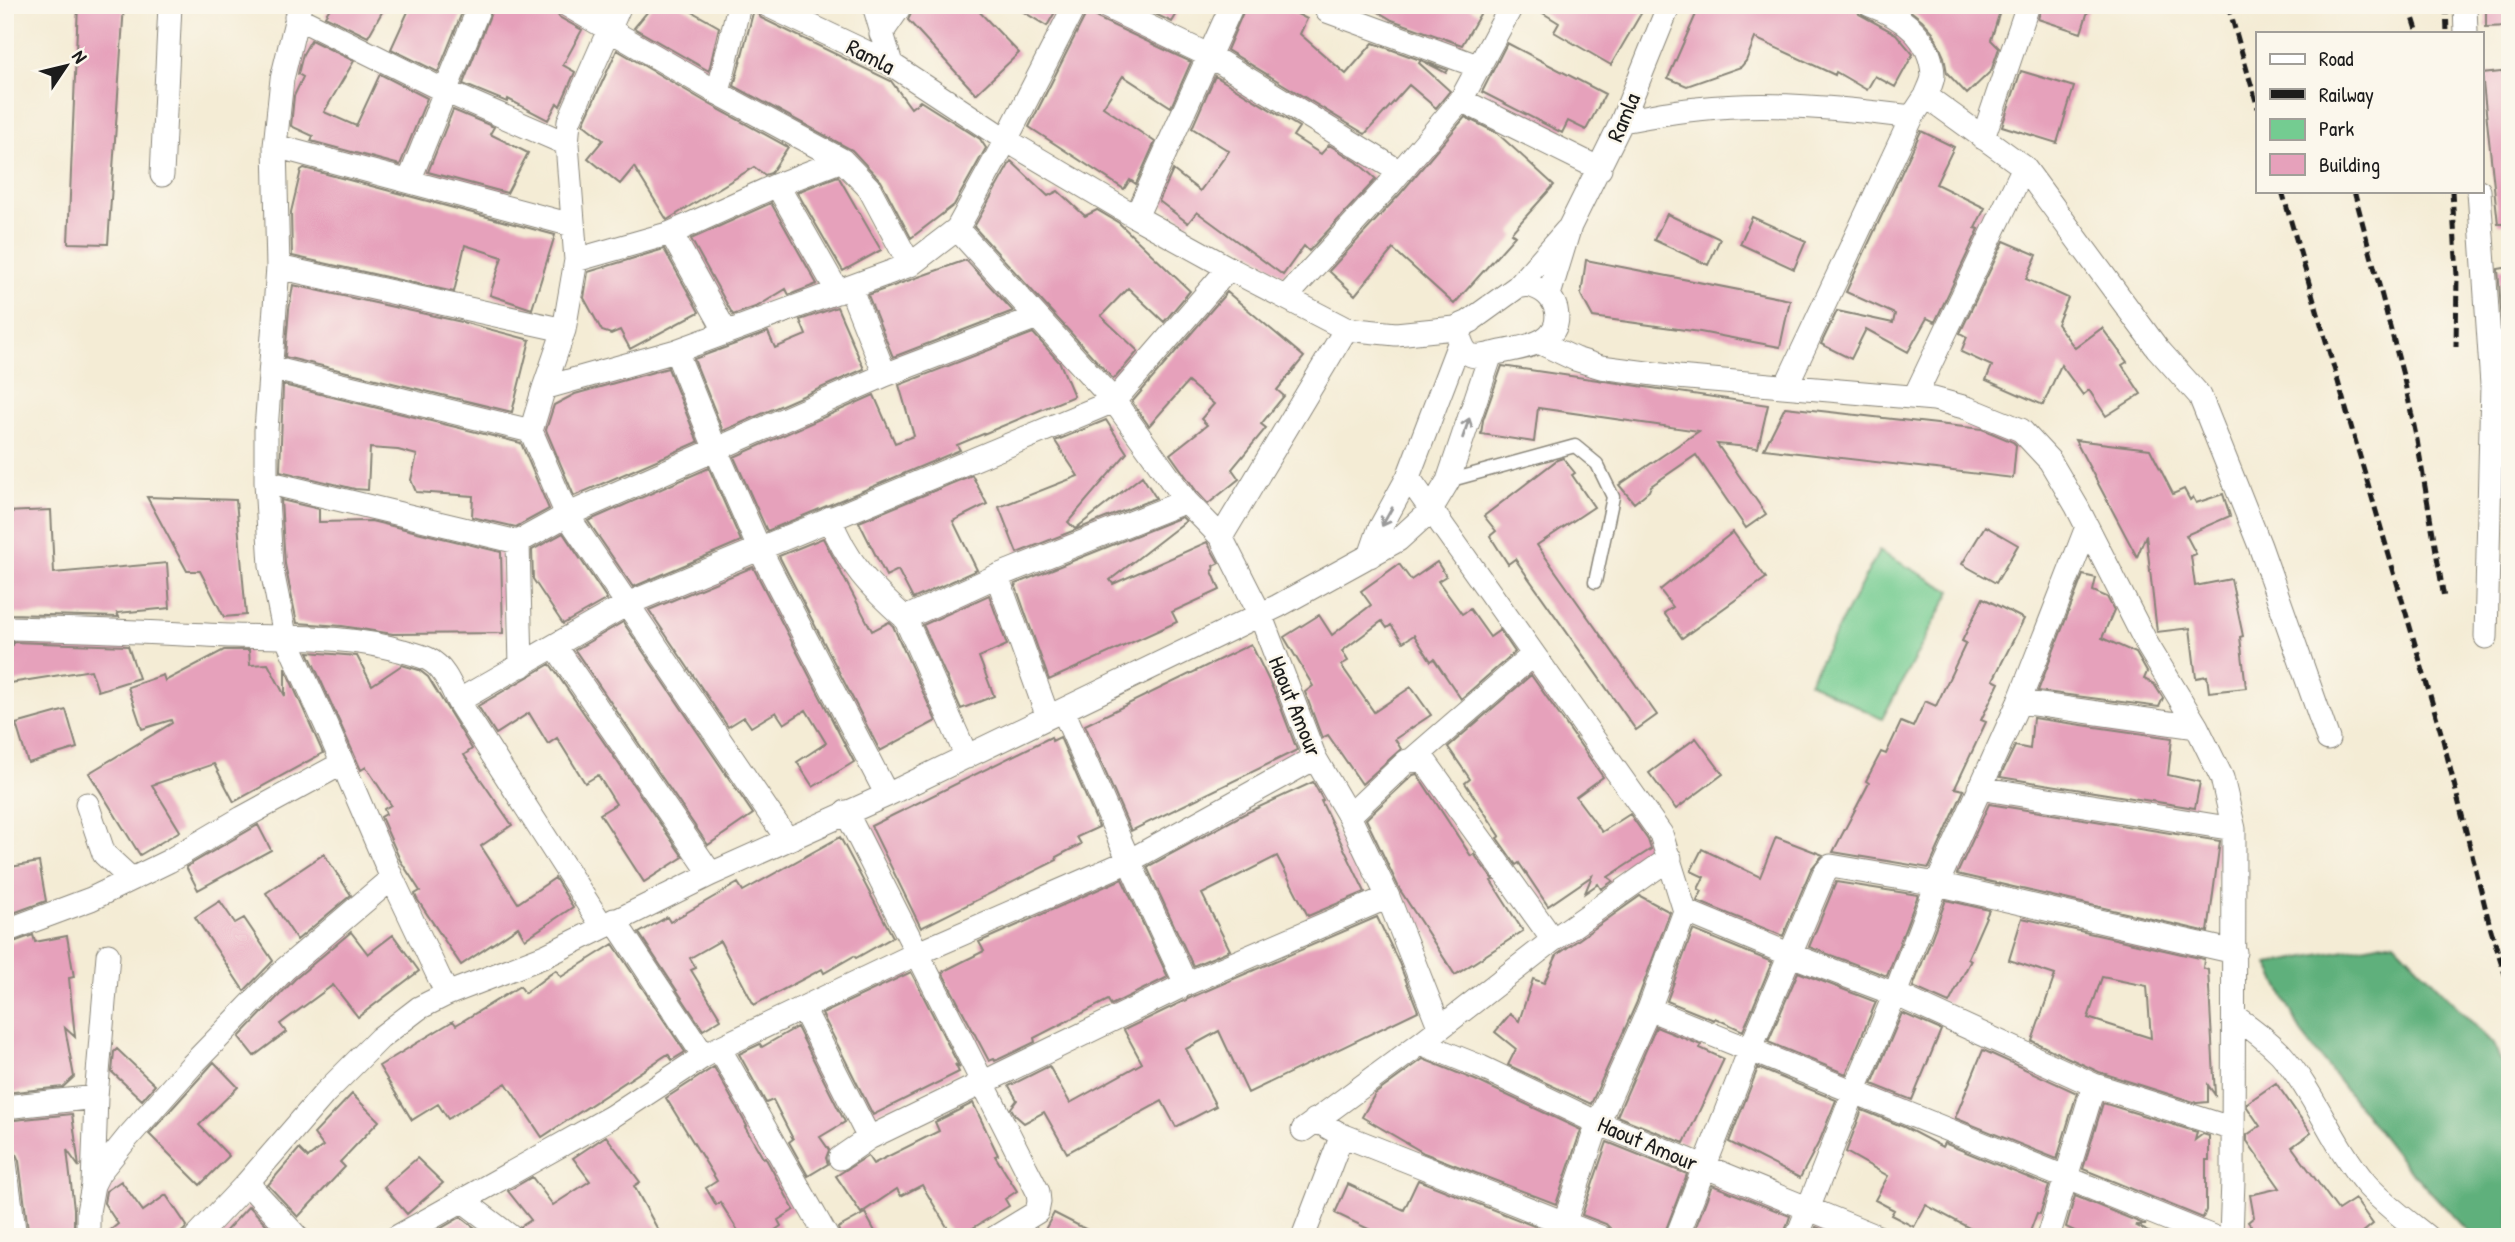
<svg xmlns="http://www.w3.org/2000/svg" width="2515" height="1242" viewBox="0 0 2515 1242" font-family="'Patrick Hand',sans-serif">
  <rect width="100%" height="100%" fill="#fbf7ec"/>
  <filter id="ink" filterUnits="userSpaceOnUse"><feTurbulence type="fractalNoise" baseFrequency=".0143" numOctaves="2"/><feDisplacementMap in="SourceGraphic" scale="14" xChannelSelector="R" yChannelSelector="G"/><feConvolveMatrix kernelMatrix="1 2 1 2 8 2 1 2 1" color-interpolation-filters="sRGB"/></filter>
  <filter id="wash" filterUnits="userSpaceOnUse"><feTurbulence type="fractalNoise" baseFrequency=".00686" numOctaves="4" result="noise"/><feDisplacementMap in="SourceGraphic" scale="28" xChannelSelector="R" yChannelSelector="G"/><feGaussianBlur stdDeviation="1.57" result="paint"/><feColorMatrix in="noise" values="0 0 0 0 0 0 0 0 0 0 0 0 0 0 0 0 0 1.4 0 .05"/><feComposite in="paint" operator="in"/></filter>
  <g filter="url(#wash)">
    <rect width="100%" height="100%" fill="#f4ecd5"/>
    <path fill="#74cc91" stroke="#487456" stroke-width="2" d="M1879,551l72,40 -69,128 -73,-37z"/>
    <path fill="#5fb07b" stroke="#3e664c" stroke-width="2" d="M2394,941l99,103 17,36v157h-36l-69,-72 -103,-131 -34,-70z"/>
    <g id="blocks">
      <path fill="#e6a1bb" fill-rule="evenodd" d="M78,5h46l-16,239 -40,-1z
        M332,5h54l-18,32 -43,-21z
        M411,5h54l-27,67 -47,-23z
        M494,5h59l6,12 23,13 -19,35 12,7 -15,34 -3,-3 -9,17 -40,-21 -1,3 -44,-18z
        M653,5h27l39,22 -10,44 -75,-43z
        M915,5h58l46,48 -43,41 -68,-74z
        M1012,5h47l-12,21z
        M1136,5h46l-10,17z
        M1246,5h34l27,14 -7,15 46,40 27,-31 75,27 -2,3 -25,-13 -2,3 31,28 -14,17 -27,-23 -44,49 -138,-84z
        M1367,5h98l15,9 -18,31 -70,-25z
        M1530,5h116l-35,60 -57,-33 5,-9z
        M1700,5h156l3,9 37,20 17,20 -18,33 -20,-11 -8,14 -31,-18 -1,3 -80,-37 -9,23 -5,6 -54,19 -19,-8z
        M1903,5h99l-11,35 8,8 -8,23 -24,23 -20,-21 -3,-16 -11,-25 -11,-12z
        M2042,5h48l-9,28 -43,-14z
        M2486,5h24v21l-24,1z
        M1089,8l8,10 94,44 -20,45 -48,-31 -20,31 52,35 -19,42 -6,-4 -6,9 -95,-62z
        M754,9l7,9 130,63 20,27 9,-7 60,38 6,9 -32,57 -43,33 -30,-57 -29,-31 -118,-64z
        M311,40l43,21 -30,51 32,14 24,-52 47,24 -27,67 -89,-24 2,-5 -22,-10 3,-30 9,-19 -5,-3 5,-20z
        M1507,43l98,51 -19,36 -18,-9 -6,12 -80,-41z
        M617,50l94,55 77,42 -17,26 -6,2 -11,-8 -87,53 -33,-53 -14,17 -32,-26 15,-18 -20,-16z
        M2021,71l53,16 -17,56 -55,-17z
        M2510,71v153h-12l-16,-150z
        M1215,76l84,51 -6,9 28,18 8,-9 28,17 19,17 -67,72 -5,-5 -21,29 -86,-63 -9,11 -29,-22 14,-31 27,21 29,-40 -37,-23z
        M453,110l41,17 -4,7 38,19 -21,40 -79,-21z
        M1465,117l32,16 57,52 -43,48 4,3 -61,68 -61,-55 -38,46 -26,-24 71,-77z
        M1921,131l33,16 -18,37 49,24 -10,20 4,1 -44,93 -8,-4 -19,34 -42,-23 -15,30 -30,-15 16,-33 56,12 2,-9 -49,-22z
        M1011,161l37,35 10,-5 27,25 12,-6 22,13 71,68 -26,31 -36,-34 -27,28 37,35 -23,27 -2,1 -139,-152z
        M304,168l251,67 -23,74 -42,-14 12,-38 -37,-12 -11,47 -162,-36 -1,-44 10,-42z
        M838,176l43,74 -38,21 -46,-79z
        M771,203l46,81 -28,11 -3,-6 -28,17 -25,9 -42,-76z
        M1667,214l53,25 -12,26 -54,-25z
        M1752,217l54,24 -12,28 -54,-25z
        M2004,241l33,14 -11,24 42,19 -11,26 18,24 27,-20 25,34 -5,3 19,29 -35,22 -17,-26 -6,5 -22,-30 -18,40 -57,-25 6,-14 -31,-14 6,-15 -7,-4z
        M664,249l35,63 -69,37 -10,-19 -9,4 -9,-3 -18,-33 4,-26z
        M966,260l47,51 -120,46 -25,-62z
        M1586,260l204,40 -10,47 -80,-15 -107,-15 -12,-22z
        M2510,267v81l-6,1 -6,-80z
        M293,285l169,37 68,18 -18,72 -227,-55 4,-48z
        M1227,292l77,65 -27,33 7,6 -23,28 5,4 -34,41 7,10 -31,25 -11,-12 -27,-38 37,-29 -6,-6 13,-15 -26,-22 -39,44 -17,-24z
        M837,307l27,62 -141,62 -29,-72 74,-27 7,16 31,-13 -6,-15z
        M1033,333l27,30 14,33 -117,49 3,5 -193,81 -33,-74 140,-62 21,48 19,-7 -15,-51z
        M1502,366l266,39 -10,43 -41,-4 49,70 -20,14 -50,-73 -45,31 -2,5 -15,12 -15,-18 80,-54 -161,-23 -4,34 -53,-8 2,-14z
        M668,368l30,74 -124,54 -28,-66 8,-25 21,-11z
        M283,385l238,58 28,66 -33,18 -44,-10 1,-21 -57,-4 -5,-12 6,-25 -19,-5 -28,-2 -2,42 -13,-1 -75,-18z
        M1785,407l197,22 31,13 3,3 -3,33 -249,-29z
        M1106,420l21,33 -59,69 7,7 67,-53 14,22 -139,55 -18,-46 79,-31 -23,-35z
        M2075,440l75,9 23,45 11,-5 6,11 3,-3 3,6 27,-9 7,22 -44,19 10,19 -5,2 4,30 36,-7 12,57 -3,1 6,51 -37,4 -2,-16 -11,2 -6,-50 -33,4 -11,-97 -9,22z
        M1563,458l12,15 -3,2 22,32 -57,38 120,170 -21,15 -121,-171 -7,5 -18,-28 6,-5 -12,-15 73,-56z
        M709,468l32,73 -108,46 -45,-66z
        M972,475l15,29 -34,17 24,49 -64,29 -15,-29 -12,6 -27,-54z
        M147,497l89,3 10,115 -22,2 -24,-46h-13z
        M281,500l38,9v13l52,-1 130,31 2,81 -110,1 -51,-8 -45,-3 -12,-59z
        M51,510l3,63 113,-10 3,45 -53,5 2,4 -109,-3 -5,-51v-51z
        M1182,517l4,4 -76,59 3,4 94,-42 12,21 -6,3 1,4 -2,1 8,19 -48,22 5,10 -128,58 -34,-96z
        M1985,526l33,19 -22,38 -34,-19z
        M1733,532l33,46 -84,60 -18,-25 9,-6 -13,-17z
        M563,533l44,66 -44,25 -30,-45 -1,-29z
        M823,538l49,93 17,-9 4,4 43,95 -56,30 -101,-195z
        M1437,562l9,14 -8,5 24,33 8,-5 20,28 10,-7 15,22 -54,47 -27,-40 -3,2 -17,-26 -11,7 -12,-17 -4,3 -5,-7 -40,30 6,10 -7,4 33,47 37,-25 20,28 -36,24 6,10 -39,35 -34,-49 -6,3 -17,-46 8,-6 -29,-49 35,-22 13,20 39,-30 -10,-14 38,-27 12,16z
        M753,567l101,195 -41,25 -16,-25 29,-19 -20,-33 -22,14 -8,-12 -25,15 -7,-10 -16,10 -79,-117z
        M2083,575l13,3 -3,13 14,6 7,13 -12,28 34,15 11,19 -3,7 10,5 9,14 -4,9 -121,-16z
        M989,595l18,50 -28,12 15,39 -33,13 -38,-84z
        M1983,598l41,21 -31,61 6,3 -18,37 5,2 -31,66 9,2 -35,78 -96,-16 36,-69 -3,-2 15,-29 5,2 15,-32 12,5 12,-26 11,5 30,-63 -4,-2z
        M623,622l130,192 -45,31 -133,-195z
        M13,642l115,4 11,32 -41,13 -7,-21 -81,13 -5,-36 8,-2z
        M1251,644l25,51 21,55 -166,81 -46,-106z
        M224,650h25l1,15 18,-1 17,32v-28l38,85 -89,49 -20,-38 -62,21 28,46 -40,24 -51,-82 83,-50 -1,-3 -29,9 -14,-42 35,-12 2,6z
        M308,652l49,4 15,29 30,-20 17,5 9,7 44,72 -8,6 48,70 -31,21 37,57 37,-25 18,29 -48,32 -7,-12 -57,38 -44,-66 -2,-5 5,-3 -20,-31 -19,-43 5,-3 -2,-5 7,-4 -25,-38 -5,3z
        M550,664l133,193 -39,25 -44,-68 16,-10 -18,-29 -13,8 -28,-45 -9,6 -19,-31 -33,21 -18,-28z
        M1531,675l72,102 -27,20 26,35 28,-18 18,26 3,9 -43,28 5,4 -12,8 -3,-5 -13,9 7,-17 -44,30 -29,-43 -3,2 -19,-27 3,-2 -35,-53 5,-4 -22,-32z
        M66,710l11,38 -49,15 -12,-39z
        M2033,718l139,20 -4,37 32,7 -5,26 -195,-31 15,-31 15,3z
        M1051,737l1,4 8,-4 39,90 -22,10 4,7 -25,13 1,3 -136,68 -50,-102z
        M1696,738l27,36 -47,35 -27,-36z
        M1417,774l54,82 3,-2 19,26 -2,1 32,50 -68,44 -55,-85 -34,-71 47,-44z
        M1313,782l10,18 -2,1 44,91 -57,24 -31,-60 -75,38 28,56 -37,16 -46,-99 97,-53z
        M1989,804l231,37 -12,91 -251,-58z
        M258,825l13,25 -73,40 -12,-23z
        M840,837l53,100 -37,21 -2,-2 -30,17 -2,-4 -68,36 -34,-64 -30,17 6,10 -5,2 30,49 -18,11 -64,-97 28,-16 3,5 68,-39 5,8z
        M1776,837l47,18 -12,14 -28,67 -86,-35 5,-10 -4,-2 6,-12 -13,-6 11,-22 58,28z
        M324,854l27,41 -54,45 -31,-47z
        M39,862l7,39 -41,15v-48z
        M1122,879l46,98 -57,28 -3,-5 -74,38 1,4 -40,19 -1,-2 -5,2 -47,-89 42,-21 -5,-9z
        M1836,882l82,13 -31,81 -78,-29z
        M1640,896l30,16 -34,92 -45,100 -83,-39 8,-16 -21,-17 15,-18 9,7 14,-42 11,4 13,-28z
        M1946,900l43,10 -21,48 3,2 -22,43 -36,-16z
        M220,901l15,22 9,-5 29,43 -29,30 -49,-74z
        M1377,917l22,46 19,48 -170,82 -29,-62 -33,18 30,57 -40,21 -14,-26 -95,52 -23,-41 -20,11 -9,-8 -4,-7 6,-8 -8,-14 40,-20 21,37 72,-40 -18,-33 68,-33z
        M2022,918l182,41 -1,9 5,2 7,125 -7,-10v17l-11,1 -98,-31 -67,-31 23,-66 -46,-15zM2102,977l45,9 4,52 -63,-20z
        M1693,930l79,32 -29,69 -28,-13 -1,2 -47,-19z
        M351,932l17,22 25,-19 26,36 -61,46 -25,-32 -53,39 6,8 -32,24 -15,-19 56,-58z
        M33,935l2,7 32,-6 7,41 -5,1 6,59 -10,-9 9,49 -11,10 -58,6v-148z
        M613,944l72,108 -13,8 -4,-6 -126,83 -36,-54 -58,36 -10,-15 -26,16 -33,-54 74,-45 3,4 64,-39 5,7 31,-23 5,7z
        M911,972l49,96 -5,-4 4,8 -86,43 -51,-101z
        M1798,972l78,30 -30,72 -78,-32z
        M1902,1013l39,17 -29,70 -40,-16z
        M797,1027l48,95 -25,15 9,13 -3,8 2,6 -20,12 -19,-34 4,-3 -20,-39 -7,3 -27,-49 21,-10 2,3z
        M1656,1027l45,18 -1,3 24,11 -40,84 -67,-27z
        M117,1049l38,36 -13,15 -30,-28 2,-20z
        M1983,1050l94,43 -20,66 -102,-41z
        M1423,1059l52,21 106,50 -25,74 -132,-51 -62,-36 13,-23z
        M214,1062l24,25 -39,38 30,31 -29,29 -51,-51z
        M714,1067l33,59 -2,1 18,31 2,-1 29,53 -16,10 3,6 -16,11h-23l-22,-35 -4,3 -10,-17 11,-7 -51,-83z
        M1758,1068l78,32 -16,40 -20,38 -71,-36z
        M2276,1083l35,50 -19,14 46,63 17,-11 18,25 -16,13h-98l-11,-15 6,-5 -4,-22 30,-7 -33,-47v-6l13,-9 -13,-19v-4z
        M352,1094l27,27 -39,41 5,5 -47,50 -30,-32 31,-36 9,9 15,-12 -9,-12z
        M973,1103l25,52 -3,1 22,35 -12,8 4,7 -51,31h-5l-31,-52 -21,11 -4,-7 -36,24 -25,-37 32,-20 5,8 66,-33 -4,-9z
        M2103,1103l94,29 -2,8 8,-6 6,2v24h-3v50l-3,8 -120,-49z
        M1862,1110l42,17 38,20 2,-4 105,43 -9,28 -3,-1 -9,24h-58l3,-7 -47,-25 -12,22 -23,-12 3,-5 -19,-10 13,-24 -42,-24z
        M72,1114l7,53 -12,-17 7,59v25l-45,3 -10,-76 -3,-7 -11,-5v-28z
        M606,1136l34,46 -6,4 28,51h-137l-5,-10 11,-7 -23,-29 24,-14 21,28 37,-24 -17,-23z
        M1607,1142l80,32 -24,63h-49l-3,-8 -5,-5 -24,-9z
        M417,1158l26,25 -36,31 -23,-27z
        M1418,1180l126,50 -2,7h-157l-50,-24 13,-29 56,26z
        M121,1181l22,30 23,-16 21,31 -3,4 -9,7h-73l16,-13 -14,-21 2,-12z
        M1712,1185l78,31 -7,21h-91z
        M2075,1196l71,29h-11l24,12h-72l-21,-10z
        M249,1206l29,31h-58z
        M865,1213l13,24h-37l-3,-9z
        M1054,1213l47,24h-60z
        M461,1217l14,11 6,9h-55z
        M1816,1227l24,10h-28z"/>
    </g>
  </g>
  <g filter="url(#ink)">
    <use href="#blocks" fill-opacity="0" stroke="#888478" stroke-width="2"/>
    <g fill="none" stroke-linecap="round" stroke-linejoin="round">
      <defs>
        <path id="service" d="M1448,481l127,-35 22,18 16,33 -18,85"/>
        <path id="minor" d="M300,5l-18,74 -7,67 3,121 -12,163v52l5,84 14,69 41,90 66,153 55,116
          M567,5l151,88 124,67 27,28 41,77
          M767,5l124,59 115,76 130,77 98,54 112,58 50,5 59,-6 16,-7
          M874,5l17,59
          M1103,5l107,51 190,116
          M1870,5c33,12 61,32 63,70 0,7 -5,15 -7,21l98,71 133,181 43,48 60,150 68,193
          M2465,5l1,28
          M1327,11l153,56
          M296,17l149,74 122,53
          M881,34l20,-29
          M718,93l21,-88
          M1461,100l51,-95
          M1622,121c25,-4 50,-10 75,-12 70,-8 145,-1 215,8l14,-21
          M1983,138l45,-133
          M275,146l297,79
          M162,175l8,-170
          M409,181l71,-176
          M777,185l61,107
          M2479,191l13,194h18
          M1136,217l96,-212
          M957,229l49,-89 69,-135
          M671,233l55,99
          M576,260l95,-27 106,-48 65,-25
          M278,267l286,63
          M1529,285c13,4 23,10 27,24 7,34 -31,38 -55,43 -9,2 -24,7 -32,2 -6,-4 -8,-12 -10,-18l4,-10 54,-39z
          M850,287l35,88
          M1517,287l49,-56
          M1549,295l21,-69 52,-105 47,-116
          M1286,297l103,-112 72,-85 139,69
          M1346,329l-125,208 39,77 55,144 34,58 39,81 51,129
          M1541,343l34,16 26,8 76,10 257,22 33,9 54,22 29,31 27,46 71,139 49,81 25,51 12,51 -1,351 -2,57
          M676,351l40,99 43,98 128,247
          M271,368l260,63 13,-43 132,-37 234,-86 47,-36 157,172 72,100 35,36
          M1786,386l126,-269
          M544,388l20,-58 12,-70 -9,-116 2,-23 51,-116
          M1915,396l109,-229
          M531,431l36,84 220,324
          M1408,477l253,357 24,77 106,44 104,39 199,91 139,44
          M266,482l252,60 49,-27 318,-140 152,-58
          M830,518c16,44 41,70 75,100
          M518,542l3,124
          M1370,556l9,-26 29,-53 52,-136
          M5,628c77,1 153,5 229,8 57,2 113,-1 169,15 8,2 17,4 25,8 16,8 23,27 30,42l169,-97 487,-203 115,-133
          M2486,637l6,-252
          M555,646l156,228
          M458,701l145,226
          M2019,702l178,25
          M1048,717l-51,-141 189,-75
          M967,757l-62,-139 92,-42
          M1413,759l120,-104
          M1979,788l255,41
          M87,804l17,50 27,25
          M846,812l192,380 1,10 -2,10 -41,25
          M1349,816l58,-55 17,-1 129,180 117,-82
          M614,920l90,136
          M5,931l86,-32 78,-38 73,-43 99,-54
          M1186,984l202,-87
          M803,1008l66,130
          M1649,1009l564,228
          M2234,1016c16,11 32,23 46,37 35,39 52,91 86,131 18,20 40,36 61,53
          M1421,1043l60,24 117,56 280,114
          M5,1107l91,-10
          M1315,1120l27,15 258,102
          M1303,1130l118,-87 132,-103
          M840,1158l29,-20 317,-154 -57,-123 -66,-151
          M5,1163l10,74
          M247,1183l50,54
          M93,1185l3,-88 12,-142
          M462,1200l49,37
          M88,1237v-25l5,-27 6,-12 29,-36 63,-71 94,-97 107,-91
          M196,1237l51,-54 78,-90 55,-55 39,-30 28,-14 98,-38 166,-82 176,-79 391,-189 120,-66 32,-29 18,-30 43,-127
          M397,1237l214,-120 93,-61 15,-8
          M827,1237l-108,-189 199,-95 211,-92 186,-103
          M1303,1237l39,-102
          M1556,1237l9,-16 33,-98 51,-114 36,-98
          M1677,1237l73,-187 74,-176 7,-8 106,18 298,68
          M1797,1237l57,-145 41,-98 42,-110 82,-182 68,-175
          M2048,1237l46,-152"/>
      </defs>
      <use href="#service" stroke="#888478" stroke-width="15"/>
      <use href="#minor" stroke="#888478" stroke-width="25"/>
      <use href="#service" stroke="#fff" stroke-width="12"/>
      <use href="#minor" stroke="#fff" stroke-width="23"/>
      <path stroke="#1c1c1c" stroke-width="5" stroke-dasharray="10 5" stroke-linecap="butt" d="M2228,5l30,103
        M2409,5l9,28
        M2446,5l1,28
        M2282,191l160,545 49,194 19,60
        M2354,191l50,188 13,61 27,158
        M2452,191l5,85 -1,71"/>
    </g>
    <defs><path id="oneway-shaft" d="M-6 0H5M1.5-3L5.5 0L1.5 3" fill="none" stroke-width="1.6" stroke-linecap="round" stroke-linejoin="round" transform="scale(1.75)"/></defs>
    <g stroke="#999">
      <use href="#oneway-shaft" transform="translate(1466 428) rotate(-71)"/>
      <use href="#oneway-shaft" transform="translate(1387 517) rotate(119)"/>
    </g>
  </g>
  <g text-anchor="middle" dominant-baseline="central" stroke-width="5" stroke-linejoin="round" paint-order="stroke">
    <g font-size="23" fill="#1c1c1c" stroke="#fbf7ec">
      <text transform="translate(871 56) rotate(27)">Ramla</text>
      <text transform="translate(1623 117) rotate(-67)">Ramla</text>
      <text transform="translate(1296 706) rotate(68)">Haout Amour</text>
      <text transform="translate(1648 1143) rotate(23)">Haout Amour</text>
    </g>
  </g>
  <rect width="2515" height="1242" fill="none" stroke="#fbf7ec" stroke-width="28"/>
  <rect x="2256" y="32" width="228" height="161" fill="#fbf7ec" stroke="#a29f99" stroke-width="2"/>
  <rect x="2270" y="54" width="35" height="10" fill="#ffffff" stroke="#a29f99" stroke-width="2"/>
  <text x="2319" y="66" font-size="21" fill="#1c1c1c">Road</text>
  <rect x="2270" y="89" width="35" height="10" fill="#1c1c1c" stroke="#a29f99" stroke-width="2"/>
  <text x="2319" y="102" font-size="21" fill="#1c1c1c">Railway</text>
  <rect x="2270" y="119" width="35" height="21" fill="#74cc91" stroke="#a29f99" stroke-width="2"/>
  <text x="2319" y="136" font-size="21" fill="#1c1c1c">Park</text>
  <rect x="2270" y="154" width="35" height="21" fill="#e6a1bb" stroke="#a29f99" stroke-width="2"/>
  <text x="2319" y="172" font-size="21" fill="#1c1c1c">Building</text>
  <g transform="translate(66 66) rotate(55)" stroke="#fbf7ec" stroke-width="5" paint-order="stroke">
  <path d="M0-5L12 26L0 18L-12 26Z" fill="#1c1c1c"/>
  <text y="-10" font-size="19" font-weight="bold" text-anchor="middle" fill="#1c1c1c">N</text>
  </g>
</svg>
